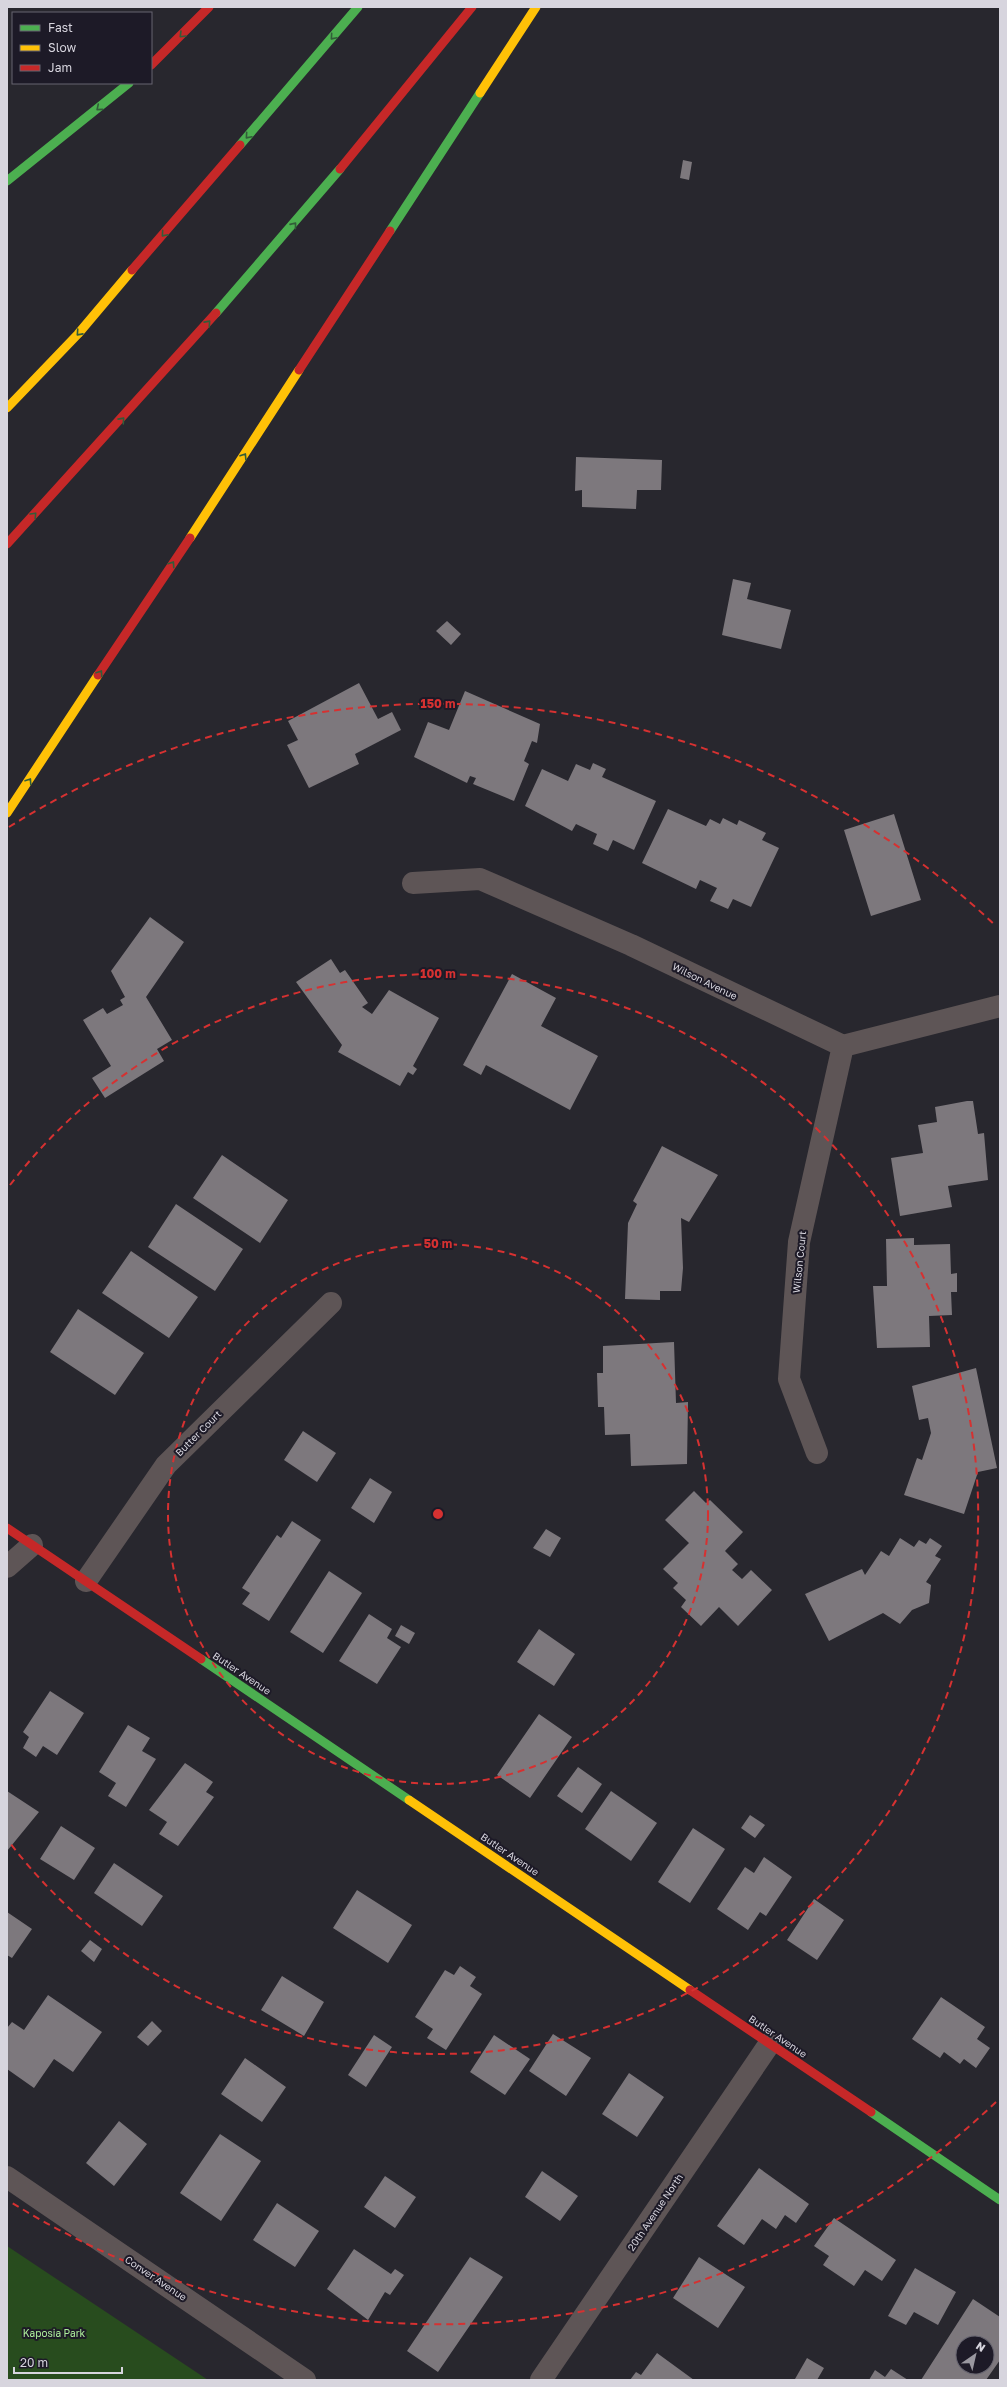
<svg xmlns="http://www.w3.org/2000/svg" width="1007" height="2387" viewBox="0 0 1007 2387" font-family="'Golos Text',sans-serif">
  <rect width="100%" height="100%" fill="#28272e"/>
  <path fill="#284c1e" d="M7,2246l201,134h-201z"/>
  <path fill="#7d787d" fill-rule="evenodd" d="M683,160l9,2 -3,18 -9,-2z
    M576,457l86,3 -1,30h-24l-1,19 -54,-2v-17l-7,1z
    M733,579l18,4 -4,16 44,11 -10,39 -59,-14z
    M447,621l14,13 -10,11 -15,-14z
    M359,683l19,36 14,-7 9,18 -46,24 4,10 -50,24 -22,-43 11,-5 -10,-19z
    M465,691l75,33 -3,19 -5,-2 -8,20 5,3 -15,37 -41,-17 3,-6 -6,-2 -3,7 -53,-26 14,-35 21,8z
    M593,763l13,6 -4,8 54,24 -22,49 -21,-10 -5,11 -15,-7 4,-10 -21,-10 -4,7 -47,-25 17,-37 26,12 8,-17 14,6z
    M668,809l38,17 4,-7 10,5 3,-6 14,7 2,-5 27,13 -4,7 17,8 -28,59 -18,-8 -5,10 -18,-8 7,-13 -17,-8 -4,9 -54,-26z
    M894,814l27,86 -50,16 -27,-86z
    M150,917l34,25 -38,55 26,43 -15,9 7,12 -59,37 -13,-20 19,-12 -28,-46 20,-12 4,6 16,-9 -3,-5 5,-3 -14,-26z
    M331,959l9,14 5,-3 23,33 -6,4 10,7 17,-24 50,28 -26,48 4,3 -4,6 -5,-3 -8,14 -62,-34 4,-7 -46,-63z
    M512,974l44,24 -15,28 57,30 -28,54 -84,-45 -5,10 -18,-10z
    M967,1101h6l5,33 6,-1 4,47 -40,6 4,21 -52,9 -9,-58 32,-5 -5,-28 19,-3 -2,-15z
    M662,1146l56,29 -29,47 -8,-4 2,50 -2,23h-21v9l-35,-1 3,-76 9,-19 -4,-3z
    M222,1155l66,45 -28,43 -67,-45z
    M176,1204l67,45 -28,42 -67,-44z
    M914,1238v7l36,-1 1,30 6,-1v19h-6l1,23 -23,1 1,31 -53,1 -4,-62h14l-1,-47z
    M131,1251l67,46 -29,41 -67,-45z
    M78,1309l66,44 -29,42 -65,-43z
    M674,1342l2,61 12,-1 -1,62 -56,2 -1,-32 -25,1 -1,-28h-6l-1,-34h6v-27z
    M976,1368l21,100 -19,4 -14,42 -60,-19 13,-37 5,2 9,-27 -3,-15 -9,2 -7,-34z
    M303,1431l33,22 -19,29 -33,-22z
    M370,1478l22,14 -18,31 -23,-15z
    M694,1491l12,12 4,-3 33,32 -18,19 13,13 -6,6 10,9 9,-9 21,20 -34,36 -19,-19 -18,19 -20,-19 5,-7 -13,-12 5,-5 -15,-14 26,-26 -24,-23z
    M292,1521l29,19 -52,81 -27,-17 8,-11 -8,-5 35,-53 4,3z
    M546,1529l15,9 -11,19 -17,-9z
    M900,1538l14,9 5,-7 7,4 4,-6 12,8 -7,10 6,3 -15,23 5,3 -2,18 -17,7 -12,14 -17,-11 -54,28 -24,-47 57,-25 3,6 16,-24 8,5z
    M329,1571l33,22 -39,60 -33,-21z
    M369,1614l23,15 -5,9 14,9 -24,37 -38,-23z
    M401,1625l14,8 -6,11 -14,-8z
    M539,1629l36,25 -21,32 -37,-24z
    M50,1691l34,22 -27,42 -14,-9 -7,11 -13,-9 6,-11 -6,-5z
    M539,1714l33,23 -42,61 -33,-23z
    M128,1725l22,13 -8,13 14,8 -30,48 -18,-11 8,-13 -17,-11z
    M185,1763l28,19 -7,10 8,5 -36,49 -19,-12 8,-12 -18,-12z
    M578,1767l24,17 -20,29 -25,-17z
    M7,1791l32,21 -32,39z
    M611,1791l46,32 -26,38 -46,-32z
    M750,1815l15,10 -10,13 -14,-10z
    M61,1826l34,22 -21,32 -34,-21z
    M693,1828l32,21 -35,54 -32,-21z
    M764,1857l28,20 -26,39 -6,-4 -12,18 -31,-21 28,-42 9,6z
    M114,1863l49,33 -21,30 -48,-33z
    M357,1890l55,35 -24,38 -55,-35z
    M814,1899l30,21 -27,40 -30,-20z
    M7,1912l25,17 -20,29 -5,-3z
    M90,1940l12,9 -8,13 -13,-11z
    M460,1966l16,11 -6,9 12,8 -36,56 -19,-12 6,-9 -18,-12 30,-47 9,5z
    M282,1976l42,26 -20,34 -43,-26z
    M48,1995l54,37 -29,40 -19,-13 -20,29 -27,-19v-41l5,-6 12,8z
    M941,1997l44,30 -8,12 13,9 -14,20 -12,-9 -4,5 -16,-12 -4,6 -28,-19z
    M152,2021l10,10 -14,15 -11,-9z
    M553,2034l38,24 -25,38 -37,-25z
    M374,2035l18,12 -26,40 -18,-12z
    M494,2035l36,24 -25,36 -35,-23z
    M245,2058l41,29 -24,35 -41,-28z
    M629,2073l35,24 -27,40 -35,-23z
    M119,2121l28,23 -33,42 -28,-23z
    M220,2134l41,27 -40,60 -41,-28z
    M759,2168l50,36 -13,19 -11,-8 -9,14 -14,-10 -18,26 -27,-19z
    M542,2171l36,25 -18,25 -35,-24z
    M385,2176l31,21 -21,31 -31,-21z
    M277,2203l42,28 -24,36 -42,-27z
    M834,2218l62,42 -14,21 -17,-11 -11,16 -31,-21 6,-9 -15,-10z
    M354,2249l37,25 4,-5 9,6 -14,20 -5,-3 -17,28 -41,-31z
    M470,2257l33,20 -65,95 -31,-21z
    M699,2257l46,30 -27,41 -45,-30z
    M915,2268l41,24 -18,33 -24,-13 -8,13 -18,-9z
    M973,2299l27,18v43l-14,20h-65zM963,2343h24v24h-24z
    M657,2353l37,27h-64l6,-8 5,3z
    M807,2358l17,10 -7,12h-20l-2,-1z
    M891,2369l17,11h-39l6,-10 10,7z"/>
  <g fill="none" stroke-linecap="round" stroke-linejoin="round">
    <path stroke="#5e5556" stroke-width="22" d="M413,883l67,-4 151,66 212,101 157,-40
      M817,1453l-28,-74 10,-137 44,-196
      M7,1567l25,-22
      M86,1581l80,-116 165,-162
      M7,2177l298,203
      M541,2380l229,-337"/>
    <path stroke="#4caf50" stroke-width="9" d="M240,145l118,-138
      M7,181l122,-98
      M390,231l90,-138
      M216,313l124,-144
      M201,1659l208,141
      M871,2112l129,88"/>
    <path stroke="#ffc107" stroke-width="9" d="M480,93l56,-86
      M7,408l71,-74 54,-64
      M190,538l109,-168
      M7,813l91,-138
      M409,1800l281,190"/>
    <path stroke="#c62828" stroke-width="9" d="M151,65l58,-58
      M340,169l132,-162
      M132,270l108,-125
      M299,370l91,-139
      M7,544l209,-231
      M98,675l92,-137
      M7,1528l194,131
      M690,1990l181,122"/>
  </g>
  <defs><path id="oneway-chevron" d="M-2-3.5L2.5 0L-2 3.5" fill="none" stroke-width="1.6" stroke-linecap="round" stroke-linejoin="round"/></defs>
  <g stroke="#325d39">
    <use href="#oneway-chevron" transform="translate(182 35) rotate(135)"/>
    <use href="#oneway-chevron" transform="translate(333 37) rotate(131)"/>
    <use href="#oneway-chevron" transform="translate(99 108) rotate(140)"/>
    <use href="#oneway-chevron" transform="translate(248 136) rotate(131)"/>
    <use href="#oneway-chevron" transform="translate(294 225) rotate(-51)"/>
    <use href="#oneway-chevron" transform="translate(164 234) rotate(131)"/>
    <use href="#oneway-chevron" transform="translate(208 323) rotate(-48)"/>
    <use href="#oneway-chevron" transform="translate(79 333) rotate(132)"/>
    <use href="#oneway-chevron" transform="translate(122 420) rotate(-48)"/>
    <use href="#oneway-chevron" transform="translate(244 456) rotate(-57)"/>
    <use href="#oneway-chevron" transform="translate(34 515) rotate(-47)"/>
    <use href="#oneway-chevron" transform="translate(172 564) rotate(-56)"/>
    <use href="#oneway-chevron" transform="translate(100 673) rotate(-56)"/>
    <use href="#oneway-chevron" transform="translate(29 781) rotate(-56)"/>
  </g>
  <g fill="none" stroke="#d63131" stroke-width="2" stroke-dasharray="7 5">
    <circle cx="438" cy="1514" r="270"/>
    <path d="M10 1185A540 540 0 1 1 10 1843"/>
    <path d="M996 2102A810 810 0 0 1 9 2201M9 827A810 810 0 0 1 996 926"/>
  </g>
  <g text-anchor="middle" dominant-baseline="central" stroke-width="4" stroke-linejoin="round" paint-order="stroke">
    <g font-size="10" fill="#d7d5de" stroke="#1d1a27">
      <text transform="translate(705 981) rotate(26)">Wilson Avenue</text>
      <text transform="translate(799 1262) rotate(-84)">Wilson Court</text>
      <text transform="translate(198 1433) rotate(-45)">Butter Court</text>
      <text transform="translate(242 1673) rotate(34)">Butler Avenue</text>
      <text transform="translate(510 1854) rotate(34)">Butler Avenue</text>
      <text transform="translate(778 2036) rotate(34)">Butler Avenue</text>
      <text transform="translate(655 2212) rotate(-56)">20th Avenue North</text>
      <text transform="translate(156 2278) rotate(34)">Conver Avenue</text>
    </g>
    <g font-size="10" fill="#aeef9c" stroke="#1d1a27">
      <text x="54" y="2333">Kaposia Park</text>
    </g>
  </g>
  <circle cx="438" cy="1514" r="6" fill="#d63131" stroke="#1d1a27" stroke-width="2"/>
  <g font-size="12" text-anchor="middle" font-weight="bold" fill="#d63131" stroke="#1d1a27" stroke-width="4" stroke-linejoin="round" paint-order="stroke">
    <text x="438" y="708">150 m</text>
    <text x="438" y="978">100 m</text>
    <text x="438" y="1248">50 m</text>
  </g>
  <rect width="1007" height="2387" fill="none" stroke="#d7d5de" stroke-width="16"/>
  <rect x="12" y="12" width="140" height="72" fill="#1d1a27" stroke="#676570"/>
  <rect x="20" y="25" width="20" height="6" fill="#4caf50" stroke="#676570"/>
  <text x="48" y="32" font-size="12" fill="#d7d5de">Fast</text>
  <rect x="20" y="45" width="20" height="6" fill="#ffc107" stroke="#676570"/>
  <text x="48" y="52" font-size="12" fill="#d7d5de">Slow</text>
  <rect x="20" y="65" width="20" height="6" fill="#c62828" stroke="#676570"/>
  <text x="48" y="72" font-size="12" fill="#d7d5de">Jam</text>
  <g transform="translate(975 2355) rotate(34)"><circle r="19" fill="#1d1a27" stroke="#676570"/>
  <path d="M0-3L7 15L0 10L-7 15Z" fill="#9a98a0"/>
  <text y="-6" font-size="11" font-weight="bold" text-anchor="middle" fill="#d7d5de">N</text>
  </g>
  <path d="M14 2367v6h108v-6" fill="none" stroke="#d7d5de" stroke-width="2"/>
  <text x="20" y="2367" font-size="12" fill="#d7d5de" stroke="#1d1a27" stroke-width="3" paint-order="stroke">20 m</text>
</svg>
